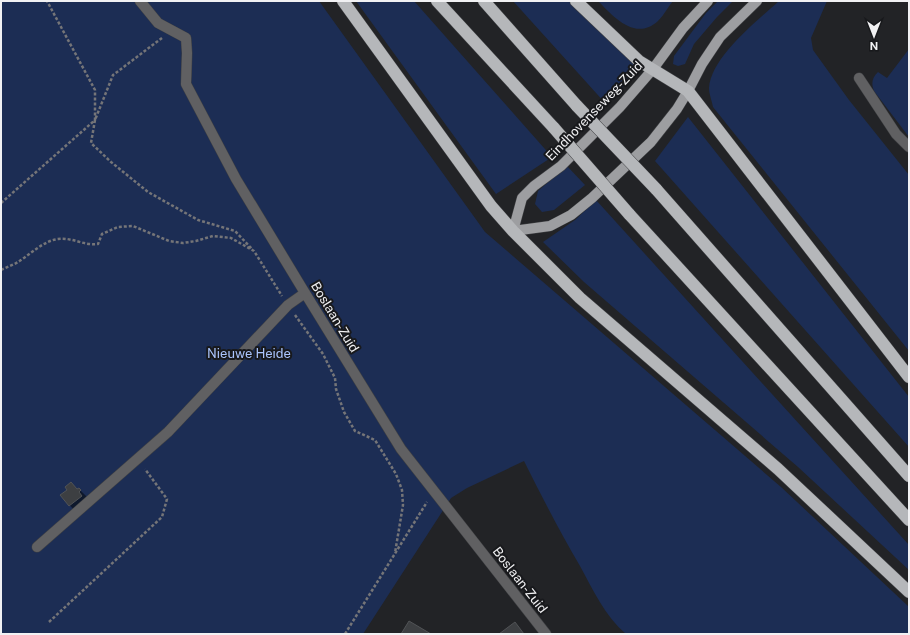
<svg xmlns="http://www.w3.org/2000/svg" width="910" height="635" viewBox="0 0 910 635" font-family="'Public Sans',sans-serif">
  <rect width="100%" height="100%" fill="#222326"/>
  <path fill="#1c2d54" d="M1,1h318l166,231 296,255 111,104 17,16v27h-283c-21,-18 -33,-44 -46,-68 -20,-34 -38,-69 -56,-105l-57,27 -16,10 -88,136h-362z
    M356,1h58l138,156 -56,37z
    M513,1h57l70,68 -34,35z
    M598,1h75c-5,6 -9,14 -15,20 -23,21 -45,-5 -60,-20z
    M718,1h15l-16,16 -23,27 -9,20 -7,2 -5,-2 1,-8 32,-43z
    M779,1h48l-16,37 2,12 36,50 60,75v176l-196,-244c-1,-6 -4,-13 -4,-19 2,-31 48,-67 70,-87z
    M909,49v88l-35,-46c-3,-8 -2,-13 4,-19l9,6z
    M688,117l221,280v50l-254,-286z
    M567,166l18,19 -31,25 -12,2 -7,-8 3,-13z
    M596,200l313,345v25l-111,-103 -214,-185 -41,-40 32,-22z"/>
  <path fill="#0007" d="M79,489l9,9 -11,15 -16,-17z"/>
  <path fill="#3d3f42" stroke="#515356" d="M71,482l6,7 2,-1 2,2 -2,2 3,4 -13,10 -9,-11 7,-5 -2,-3z
    M409,621l22,13h-30z
    M515,622l9,12h-25z"/>
  <g fill="none" stroke-linecap="round" stroke-linejoin="round">
    <defs>
      <path id="minor" d="M140,1l18,22 28,15 1,15 -1,31 50,95 69,114 96,156 145,185
        M859,78l37,56 13,13
        M37,547l131,-115 120,-127 17,-12"/>
      <path id="major" d="M708,1l-25,27 -30,41 -33,38 -59,59 -27,20 -12,12 -9,33 37,-5 21,-11 21,-17 59,-56 26,-33 11,-18 14,-27 18,-27 37,-36"/>
      <path id="highway" d="M343,1l148,205 22,25 67,67 198,171 131,123
        M437,1l117,127
        M484,1l93,105
        M576,1l63,60 49,30 221,286
        M656,189l253,287
        M629,214l280,306"/>
    </defs>
    <use href="#minor" stroke="#3f4043" stroke-width="11"/>
    <use href="#major" stroke="#3f4043" stroke-width="11"/>
    <use href="#highway" stroke="#3f4043" stroke-width="13"/>
    <path stroke="#757578" stroke-width="2.5" stroke-dasharray="3 2" stroke-linecap="butt" d="M162,38l-49,37 -18,45 -4,23 20,19 37,30 50,28 37,11 17,18
      M1,203l94,-83v-30l-48,-89
      M1,270c6,-3 12,-5 17,-8 13,-8 25,-21 40,-23 14,-2 26,7 40,5l4,-10 16,-7 15,-1 36,15 14,2 13,-2 17,-5 18,2 23,13 28,45
      M295,315l28,39 12,24 1,11 8,23 11,19 20,9 21,34 6,16 1,15 -8,48
      M49,622l113,-105 5,-18 -22,-30
      M345,634l82,-132"/>
    <use href="#minor" stroke="#606062" stroke-width="10"/>
    <use href="#major" stroke="#9d9ea1" stroke-width="10"/>
    <use href="#highway" stroke="#b5b7ba" stroke-width="12"/>
    <defs>
      <path id="highway-bridge" d="M577,106l79,83
        M554,128l75,86"/>
    </defs>
    <use href="#highway-bridge" stroke="#3f4043" stroke-width="13" stroke-linecap="butt"/>
    <use href="#highway-bridge" stroke="#b5b7ba" stroke-width="12"/>
  </g>
  <g text-anchor="middle" dominant-baseline="central" stroke-width="4" stroke-linejoin="round" paint-order="stroke">
    <g font-size="13" fill="#f1f1f3" stroke="#18191c">
      <text transform="translate(594 111) rotate(-46)">Eindhovenseweg-Zuid</text>
      <text transform="translate(335 317) rotate(59)">Boslaan-Zuid</text>
      <text transform="translate(520 580) rotate(52)">Boslaan-Zuid</text>
    </g>
    <g font-size="13" fill="#abc5fe" stroke="#18191c">
      <text x="249" y="353">Nieuwe Heide</text>
    </g>
  </g>
  <rect width="910" height="635" fill="none" stroke="#f1f1f3" stroke-width="4"/>
  <g transform="translate(874 36) rotate(180)" stroke="#18191c" stroke-width="3" paint-order="stroke">
  <path d="M0-3L7 15L0 10L-7 15Z" fill="#f1f1f3"/>
  <text y="-6" font-size="11" font-weight="bold" text-anchor="middle" fill="#f1f1f3">N</text>
  </g>
</svg>
